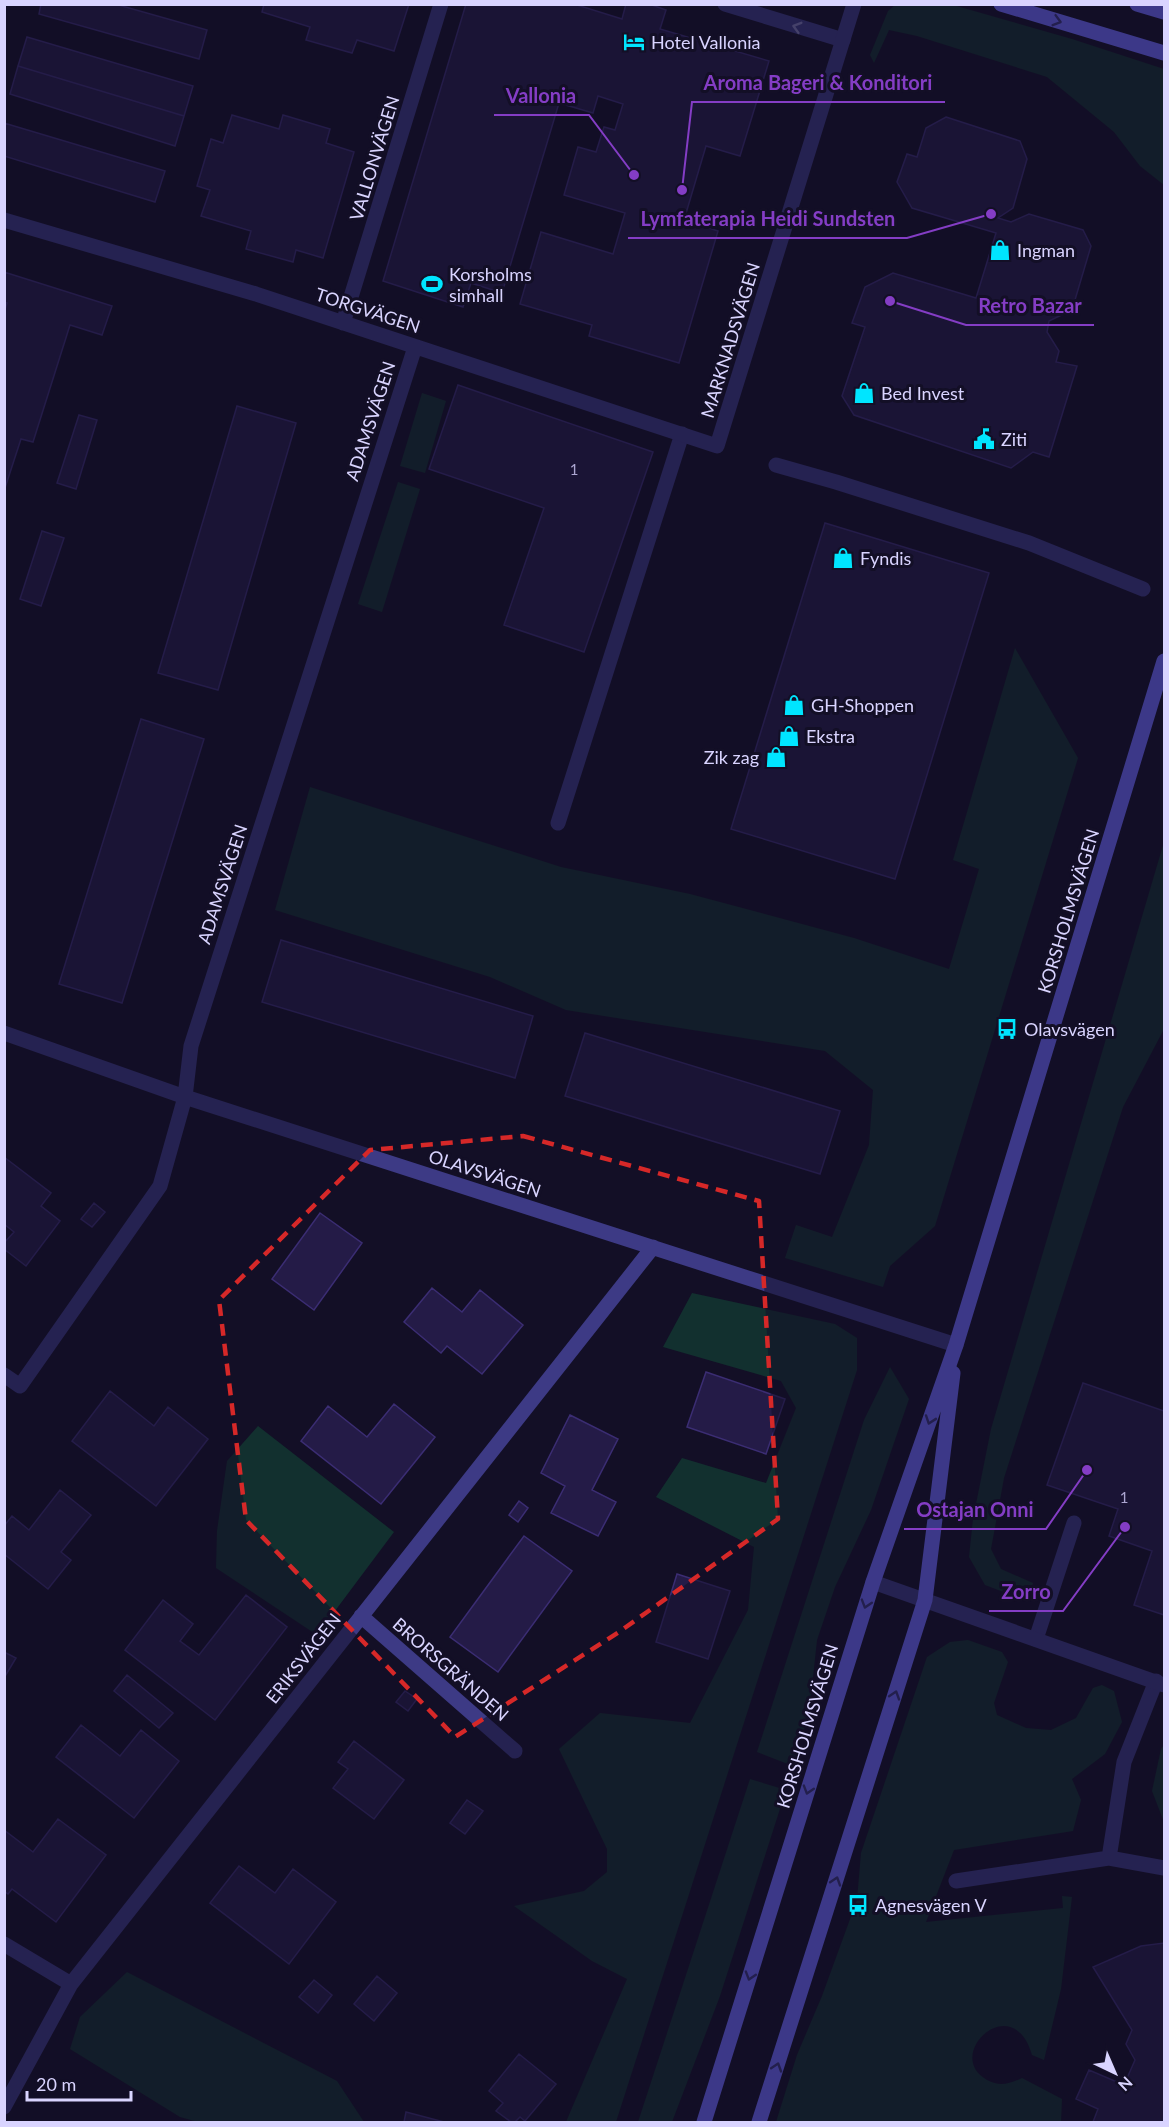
<svg xmlns="http://www.w3.org/2000/svg" width="1169" height="2127" viewBox="0 0 1169 2127" font-family="Lato,sans-serif">
  <rect width="100%" height="100%" fill="#130f26"/>
  <path fill="#12302f" d="M895,5h58l119,34 92,30v116l-24,-19 -26,-34 -67,-55 -130,-41 -28,-6 -15,33 -4,-8 18,-44z
    M422,393l24,8 -21,72 -25,-7z
    M398,482l22,7 -38,123 -24,-8z
    M1015,648l63,110 -143,468 -45,40 -7,21 -98,-29 11,-33 36,12 37,-92 4,-55 -48,-39 -259,-41 -76,-33 -215,-67 35,-123 251,80 129,27 164,44 95,31 30,-100 -26,-9z
    M1164,842v187l-41,78 -119,371 -13,71 10,20 32,14 -6,18 -42,-16 -16,-28 4,-38 18,-90z
    M692,1293l143,31 22,14v32l-241,752h-50l61,-143 -35,-18 -78,-55 70,-15 23,-19v-23l-48,-100 41,-36 90,10 58,-113 6,-63 -98,-50 26,-39 84,25 30,-75 -15,-27 -118,-34z
    M890,1367l19,32 -38,111 -36,77 -18,53 -8,74 -16,52 -36,-14 107,-332z
    M258,1426l136,106 -77,103 -101,-67 1,-37 10,-70z
    M968,1640l34,12 6,10 -14,41 3,12 29,13 25,2 25,-12 17,-30 9,-3 12,6 8,31 -17,32 -33,25 9,21 -8,31 -119,19 -28,72 137,-14 -1,-12 10,1 -11,92 -17,71 -12,-5c-19,-67 -90,0 -45,25 13,7 22,4 35,-2l40,21 -1,23h-285l21,-67 25,-59 35,-96 4,-47 66,-196 23,-15z
    M1164,1745v77l-12,-31 9,-42z
    M750,1779l36,11 -66,206 -48,126h-34z
    M127,1972l210,109 27,41h-166l-18,-5 -110,-68 10,-32z"/>
  <path fill="#241b47" stroke="#3b2d73" stroke-width="1.5" d="M41,4h74l92,26 -8,29 -160,-45z
    M264,4h145l-15,47 -37,-11 -5,13 -46,-13 4,-13 -48,-15z
    M466,4h108l48,15 4,-15h23l17,6 -6,19 109,32 -29,95 -34,-10 -22,74 34,11 -39,132 -90,-27 3,-11 -72,-21 21,-72 72,22 12,-41 -61,-18 14,-48 18,5 8,-25 11,3 8,-26 -25,-8 -5,17 -34,-10 -57,190 -31,-10 -8,24 -80,-26z
    M27,37l166,49 -9,30 -166,-50z
    M18,66l166,50 -9,30 -165,-52z
    M232,115l47,14 4,-14 47,14 -4,14 28,9 -31,106 -27,-8 -3,12 -47,-13 5,-18 -50,-15 9,-26 -13,-4 14,-47 12,4z
    M946,117l74,24 7,18 -14,49 -15,10 13,4 18,-8 54,16 8,16 -19,64 -23,11 -2,11 12,19 -3,11 21,4 -28,91 -16,-5 -22,16 -157,-53 -12,-19 23,-69 -13,-4 13,-36 28,-14 83,25 20,-65 -84,-25 -15,-26 10,-28 10,3 9,-29z
    M4,123l161,48 -10,31 -151,-46z
    M4,272l108,34 -10,29 -32,-10 -37,117 -12,-3 -17,52v-178l3,-10 -3,-1z
    M458,385l195,67 -69,200 -80,-27 40,-117 -115,-39z
    M237,406l59,17 -78,267 -60,-17z
    M79,415l18,5 -21,69 -19,-6z
    M825,523l164,50 -94,306 -164,-50z
    M42,531l22,7 -23,68 -21,-7z
    M141,719l63,20 -82,264 -63,-19z
    M281,940l252,76 -18,62 -253,-76z
    M585,1033l255,78 -20,63 -255,-78z
    M4,1157l47,36 -10,13 19,15 -34,45 -22,-17v-6l10,-11 -10,-8z
    M94,1203l11,9 -13,15 -11,-8z
    M320,1213l42,30 -48,67 -42,-31z
    M432,1288l30,24 18,-22 43,35 -41,49 -35,-28 -6,7 -37,-31z
    M706,1372l79,27 -19,55 -79,-27z
    M1083,1383l81,28v204l-30,-10 18,-54 -43,-15 9,-27 -71,-24z
    M110,1391l44,35 14,-19 40,32 -52,67 -84,-65z
    M394,1404l41,33 -54,67 -80,-63 27,-35 39,31z
    M570,1415l48,24 -26,51 24,12 -18,34 -47,-23 14,-27 -24,-13z
    M60,1490l31,25 -30,37 10,8 -23,29 -44,-35v-28l8,-10 17,14z
    M519,1501l9,7 -10,14 -9,-7z
    M524,1536l48,35 -74,101 -48,-35z
    M677,1574l53,17 -22,68 -52,-17z
    M246,1595l41,32 -72,93 -90,-70 38,-50 30,24 -13,17 19,14z
    M4,1652l12,6 -12,20z
    M127,1675l46,38 -14,15 -45,-37z
    M405,1691l12,8 -9,12 -12,-9z
    M81,1725l39,31 21,-26 38,31 -45,57 -78,-61z
    M354,1741l50,39 -30,39 -41,-31 15,-19 -10,-7z
    M467,1800l16,11 -18,23 -15,-11z
    M58,1819l48,36 -50,67 -44,-33 -4,5 -4,-3v-61l29,22z
    M239,1866l36,27 18,-24 43,33 -47,62 -79,-61z
    M1164,1943v179h-71l5,-13 -22,-10 13,-29 35,15 11,-25 -9,-16 6,-14 -39,-63 48,-21z
    M377,1976l20,17 -23,28 -20,-17z
    M314,1980l18,15 -14,18 -19,-16z
    M519,2054l37,30 -31,37 -5,-4 -5,5h-4l-15,-11 7,-8 -14,-12z
    M406,2112l38,10h-40z"/>
  <g fill="none" stroke-linecap="round" stroke-linejoin="round">
    <path stroke="#3d3a85" stroke-width="15" d="M725,4l118,36
      M558,823l124,-389
      M1036,1639l38,-116
      M1109,1858l15,-96 32,-81
      M956,1881l153,-23 55,10"/>
    <path stroke="#3d3a85" stroke-width="15" d="M4,220l252,74 461,152 137,-442
      M343,323l98,-319
      M776,465l60,17 193,61 114,46
      M4,1033l181,64 771,248
      M4,1375l16,11 140,-200 25,-89 6,-51 224,-699
      M873,1582l291,103
      M361,1616l154,135
      M4,1944l67,40
      M4,2107l67,-123 582,-737"/>
    <path stroke="#6f6bff" stroke-width="15" d="M1001,4l163,49
      M1137,4l27,8
      M704,2122l169,-540 83,-237 208,-684
      M759,2122l166,-522 28,-227"/>
  </g>
  <defs><path id="oneway-chevron" d="M-2-3.5L2.5 0L-2 3.5" fill="none" stroke-width="1.6" stroke-linecap="round" stroke-linejoin="round" transform="scale(1.5)"/></defs>
  <g stroke="#38347d">
    <use href="#oneway-chevron" transform="translate(1057 21) rotate(16)"/>
    <use href="#oneway-chevron" transform="translate(930 1420) rotate(109)"/>
    <use href="#oneway-chevron" transform="translate(866 1604) rotate(107)"/>
    <use href="#oneway-chevron" transform="translate(895 1695) rotate(-72)"/>
    <use href="#oneway-chevron" transform="translate(808 1790) rotate(107)"/>
    <use href="#oneway-chevron" transform="translate(836 1881) rotate(-72)"/>
    <use href="#oneway-chevron" transform="translate(750 1976) rotate(107)"/>
    <use href="#oneway-chevron" transform="translate(777 2067) rotate(-72)"/>
  </g>
  <use stroke="#837fbc" href="#oneway-chevron" transform="translate(797 27) rotate(-164)"/>
  <path d="M0 0H1169V2127H0ZM523,1136l236,65 19,318 -159,113 -164,105 -209,-217 -27,-220 151,-150z" fill="#130f26" fill-opacity=".55" fill-rule="evenodd"/>
  <path fill="none" stroke="#d62828" stroke-width="4.5" stroke-dasharray="12 8" stroke-linejoin="round" d="M523,1136l236,65 19,318 -159,113 -164,105 -209,-217 -27,-220 151,-150z"/>
  <defs>
    <symbol id="hotel-bare" viewBox="-9 -9 18 18"><path d="M-6-4.5h1.5V1H6V5H4.5V3h-9V5H-6ZM-4 0a1.8 1.8 0 1 1 3.6 0ZM.5 0V-2.5h3Q6-2.5 6 0Z" fill="#00e5ff" stroke="#130f26" stroke-width="2.5" paint-order="stroke"/></symbol>
    <symbol id="shop-bare" viewBox="-9 -9 18 18"><path d="M-5-2.5h2.3a2.7 3.5 0 0 1 5.4 0H5L5.5 6h-11ZM-1.5-2.5h3a1.5 2.3 0 0 0-3 0Z" fill="#00e5ff" stroke="#130f26" stroke-width="2.5" paint-order="stroke"/></symbol>
    <symbol id="stadium-bare" viewBox="-9 -9 18 18"><path d="M0-5a6.5 5 0 1 0 0 10a6.5 5 0 1 0 0-10ZM-3.5-1.8h7v3.6h-7Z" fill="#00e5ff" stroke="#130f26" stroke-width="2.5" paint-order="stroke"/></symbol>
    <symbol id="civic-bare" viewBox="-9 -9 18 18"><path d="M-.6-6.5H3V-4.5H.6V-3L4-1V1h2V6H-6V1h2V-1L-.6-3ZM-1.2 2.5V6h2.4V2.5Z" fill="#00e5ff" stroke="#130f26" stroke-width="2.5" paint-order="stroke"/></symbol>
    <symbol id="bus-bare" viewBox="-9 -9 18 18"><path d="M-5-6H5V4H4V6H2V4H-2V6H-4V4H-5ZM-3.5-4V0h7V-4ZM-3.5 1.2v1.5H-2V1.2ZM2 1.2v1.5H3.5V1.2Z" fill="#00e5ff" stroke="#130f26" stroke-width="2.5" paint-order="stroke"/></symbol>
  </defs>
  <g fill-rule="evenodd">
    <use href="#hotel-bare" x="619" y="27" width="30" height="30"/>
    <use href="#shop-bare" x="985" y="235" width="30" height="30"/>
    <use href="#stadium-bare" x="417" y="269" width="30" height="30"/>
    <use href="#shop-bare" x="849" y="378" width="30" height="30"/>
    <use href="#civic-bare" x="969" y="424" width="30" height="30"/>
    <use href="#shop-bare" x="828" y="543" width="30" height="30"/>
    <use href="#shop-bare" x="779" y="690" width="30" height="30"/>
    <use href="#shop-bare" x="774" y="721" width="30" height="30"/>
    <use href="#shop-bare" x="761" y="742" width="30" height="30"/>
    <use href="#bus-bare" x="992" y="1014" width="30" height="30"/>
    <use href="#bus-bare" x="843" y="1890" width="30" height="30"/>
  </g>
  <g text-anchor="middle" dominant-baseline="central" stroke-width="6" stroke-linejoin="round" paint-order="stroke">
    <g font-size="15" fill="#aca6d1">
      <text x="574" y="469">1</text>
      <text x="1124" y="1497">1</text>
    </g>
    <g font-size="18" fill="#d9d4ff" stroke="#130f26" text-anchor="start">
      <text x="651" y="42">Hotel Vallonia</text>
      <text x="1017" y="250">Ingman</text>
      <text x="449" y="274">Korsholms<tspan x="449" dy="21">simhall</tspan></text>
      <text x="881" y="393">Bed Invest</text>
      <text x="1001" y="439">Ziti</text>
      <text x="860" y="558">Fyndis</text>
      <text x="811" y="705">GH-Shoppen</text>
      <text x="806" y="736">Ekstra</text>
      <text x="759" y="757" text-anchor="end">Zik zag</text>
      <text x="1024" y="1029">Olavsvägen</text>
      <text x="875" y="1905">Agnesvägen V</text>
    </g>
    <g font-size="18" fill="#d9d4ff" stroke="#130f26">
      <text transform="translate(374 158) rotate(-73)">VALLONVÄGEN</text>
      <text transform="translate(368 310) rotate(18)">TORGVÄGEN</text>
      <text transform="translate(730 340) rotate(-73)">MARKNADSVÄGEN</text>
      <text transform="translate(370 421) rotate(-72)">ADAMSVÄGEN</text>
      <text transform="translate(222 884) rotate(-72)">ADAMSVÄGEN</text>
      <text transform="translate(1068 911) rotate(-73)">KORSHOLMSVÄGEN</text>
      <text transform="translate(485 1173) rotate(18)">OLAVSVÄGEN</text>
      <text transform="translate(303 1658) rotate(-52)">ERIKSVÄGEN</text>
      <text transform="translate(451 1669) rotate(41)">BRORSGRÄNDEN</text>
      <text transform="translate(807 1726) rotate(-73)">KORSHOLMSVÄGEN</text>
    </g>
  </g>
  <path fill="none" stroke="#843dc5" stroke-width="2" d="M682 190L692 102H945M634 175L589 115H494M991 214L907 238H628M890 301L966 325H1094M1087 1470L1046 1529H904M1125 1527L1063 1611H989"/>
  <g fill="#843dc5" stroke="#130f26" stroke-width="2">
    <circle cx="682" cy="190" r="6"/>
    <circle cx="634" cy="175" r="6"/>
    <circle cx="991" cy="214" r="6"/>
    <circle cx="890" cy="301" r="6"/>
    <circle cx="1087" cy="1470" r="6"/>
    <circle cx="1125" cy="1527" r="6"/>
  </g>
  <g font-size="20" text-anchor="middle" font-weight="bold" fill="#843dc5" stroke="#130f26" stroke-width="6" stroke-linejoin="round" paint-order="stroke">
    <text x="818" y="90">Aroma Bageri &amp; Konditori</text>
    <text x="541" y="103">Vallonia</text>
    <text x="768" y="226">Lymfaterapia Heidi Sundsten</text>
    <text x="1030" y="313">Retro Bazar</text>
    <text x="975" y="1517">Ostajan Onni</text>
    <text x="1026" y="1599">Zorro</text>
  </g>
  <rect width="1169" height="2127" fill="none" stroke="#d9d4ff" stroke-width="12"/>
  <g transform="translate(1115 2073) rotate(136)" stroke="#130f26" stroke-width="4.5" paint-order="stroke">
  <path d="M0-4.5L10 22L0 15L-10 22Z" fill="#d9d4ff"/>
  <text y="-9" font-size="16" font-weight="bold" text-anchor="middle" fill="#d9d4ff">N</text>
  </g>
  <path d="M27 2091v9h104v-9" fill="none" stroke="#d9d4ff" stroke-width="3"/>
  <text x="36" y="2091" font-size="18" fill="#d9d4ff" stroke="#130f26" stroke-width="4.5" paint-order="stroke">20 m</text>
</svg>
